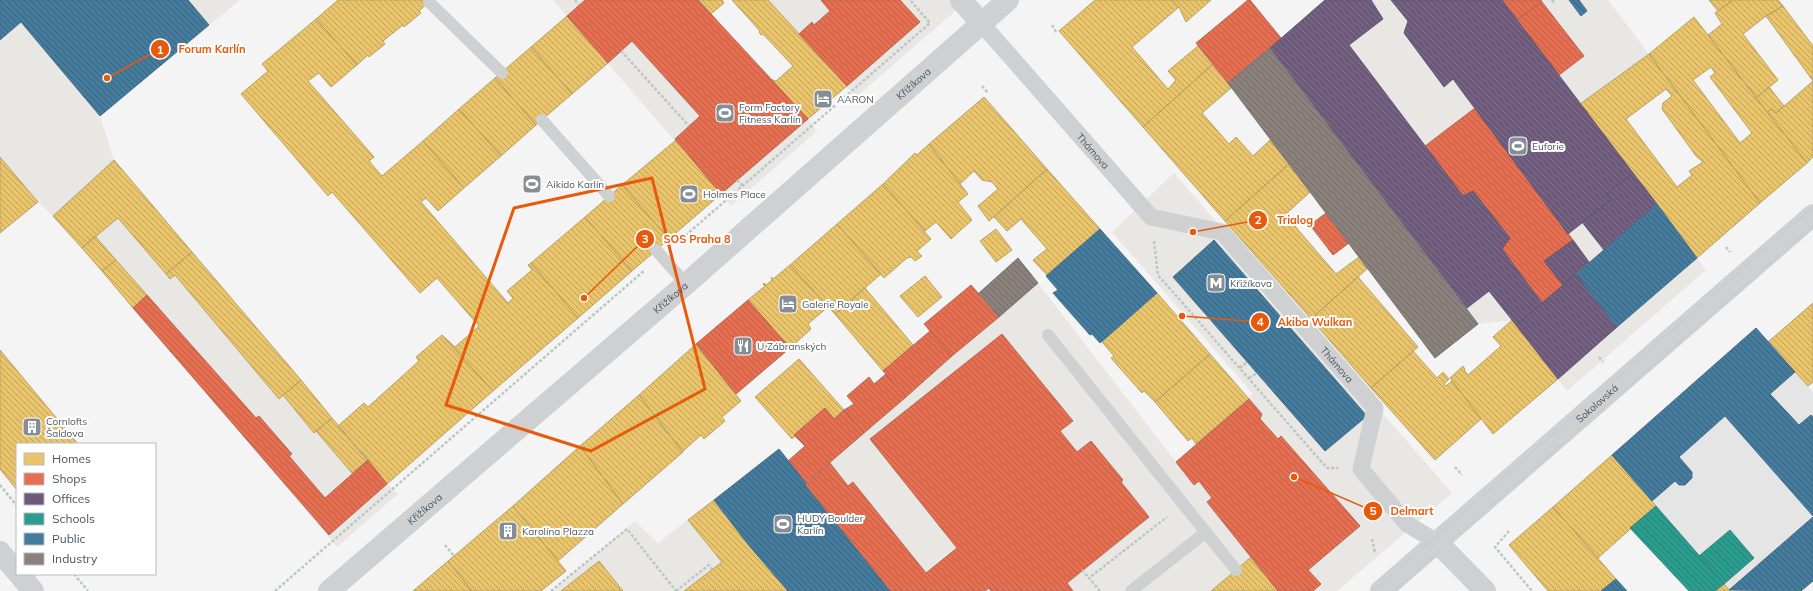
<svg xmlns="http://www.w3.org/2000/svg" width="1813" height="591" viewBox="0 0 1813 591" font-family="Mulish,sans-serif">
  <defs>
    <pattern id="homes-back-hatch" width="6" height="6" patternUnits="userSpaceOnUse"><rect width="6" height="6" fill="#e9c46a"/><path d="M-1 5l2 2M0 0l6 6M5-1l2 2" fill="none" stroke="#bfa25b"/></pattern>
    <pattern id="shops-back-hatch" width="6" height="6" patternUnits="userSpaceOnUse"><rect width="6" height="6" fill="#e76f51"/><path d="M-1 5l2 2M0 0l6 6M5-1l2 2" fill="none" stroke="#bd5e47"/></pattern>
    <pattern id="offices-back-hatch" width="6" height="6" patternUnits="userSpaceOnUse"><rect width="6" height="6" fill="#6d597a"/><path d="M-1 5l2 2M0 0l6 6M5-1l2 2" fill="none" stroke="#7f708b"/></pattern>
    <pattern id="schools-back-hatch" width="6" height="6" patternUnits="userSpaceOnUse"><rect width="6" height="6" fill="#2a9d8f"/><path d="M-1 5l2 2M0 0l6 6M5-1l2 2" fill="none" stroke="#268378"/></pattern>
    <pattern id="public-back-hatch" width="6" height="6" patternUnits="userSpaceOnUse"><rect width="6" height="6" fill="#457b9d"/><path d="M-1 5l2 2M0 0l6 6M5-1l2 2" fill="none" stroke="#39637d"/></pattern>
    <pattern id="industry-back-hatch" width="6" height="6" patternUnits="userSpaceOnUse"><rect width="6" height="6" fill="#8a817c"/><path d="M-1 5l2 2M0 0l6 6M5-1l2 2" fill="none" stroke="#736c69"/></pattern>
  </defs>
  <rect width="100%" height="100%" fill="#f4f4f4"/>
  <path fill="#e8e7e3" d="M0,0h240l-140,116 14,44 273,324 11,10 -61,53 -190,-224 -94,-107 -15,-14 -38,-45z
    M553,0h145l110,119 9,12 -86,75z
    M768,0h200l-112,97z
    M1325,0h283l41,54 -69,50 126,166 -139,121 -55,-71 -34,4 -43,34 -207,-275z
    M1174,173l278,320 -115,98h-784l82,-70 23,22 121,-94 27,34 232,-200 138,179 77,-68 -141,-162z"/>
  <path fill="#e6e5e6" d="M1756,328l57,64v189l-12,10h-71l-118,-135z"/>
  <path fill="url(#homes-back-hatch)" stroke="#b9a367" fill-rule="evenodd" d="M338,0h93l-12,11 2,2 -17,14 -1,-2 -20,16 2,3 -16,13 -1,-2 -11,10 -41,-46z
    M698,0h24l2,3 -13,11z
    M732,0h36l79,86 -39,33 -38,-40 6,2 17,-15 -30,-32 -2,1 -2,-3 1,-1z
    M1095,0h77l7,7 -47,40 36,42 8,-9 -8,-9 30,-25 15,18 -70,63 -84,-96z
    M1172,0h39l-25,22 -7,-15z
    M1709,0h24l-15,11z
    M1733,0h45l5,6 -17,10 -23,18 35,46 -22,18 -48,-63 14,-11 -7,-11z
    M1783,6l30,40v35l-47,-65z
    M567,16l41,47 -36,31 -41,-47z
    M1694,17l113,146 -47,40 -111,-149zM1711,67l4,6 -5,4 42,56 -12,10 -47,-63z
    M316,19l41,46 -26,22 -12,-14 -11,8 66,76 -5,4 13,15 41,-35 41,47 -26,23 -12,-13 -5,4 87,101 5,-5 -6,-7 25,-21 -4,-5 3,-2 47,55 -85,73 -51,-56 13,12 24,-21 -42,-48 -17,15 -88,-101 -4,4 -87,-102 27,-23 -6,-7z
    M531,47l41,47 -36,31 -41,-47z
    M1649,54l111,149 -63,55 -117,-154zM1666,89l6,7 -9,7 -1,6 34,47 7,6 -14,9 3,4 -15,12 -51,-68z
    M1213,64l18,24 -29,25 27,31 7,-7 17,19 17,-16 19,24 -64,57 -82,-94z
    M495,78l41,47 -35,31 -42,-47z
    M1813,81v76l-6,6 -40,-51 5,-3 4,4z
    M1769,87l15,19 -8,7 -4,-4 -5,3 -11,-14z
    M984,97l63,72 -58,52 -11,-15 20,-17 -6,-7 -10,-2 -8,-9 -14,13 -31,-40z
    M459,109l42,47 -37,32 -41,-47z
    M676,140l45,54 -52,45 -47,-54z
    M929,144l39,50 -10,8 14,18 -21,19 -15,-17 -11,9 -42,-47 32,-31 2,2z
    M0,157l38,45 -38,31z
    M114,160l78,92 -26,22 -48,-56 -36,30 -29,-32z
    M1289,164l21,28 -23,21 9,10 -2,2 42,49 23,-17 9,11 -57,51 -86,-98z
    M1047,169l53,60 -53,46 -14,-15 14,-11 -26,-30 -14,12 -13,-14z
    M883,184l48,55 -14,12 5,5 -7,5 -4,-4 -4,1 -23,20 -47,-54z
    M622,185l47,54 -37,32 -47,-54z
    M585,217l47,54 -54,47 -47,-55z
    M837,224l44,50 -46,40 -45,-49z
    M996,229l16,21 -16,12 -16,-21z
    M95,236l21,24 -14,11 -20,-23z
    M192,252l109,128 -22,19 -104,-124 -5,4 -4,-5z
    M116,260l31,35 -14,13 -31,-37z
    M790,265l38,42 -20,17 3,5 -21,19 -42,-48 17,-14 -2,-2 1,-1 2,2 6,-5 -1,-3 2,2z
    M925,276l17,21 -24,20 -18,-21z
    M1358,277l60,70 -47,41 -60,-69z
    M865,288l48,57 -30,26 -48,-57z
    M1157,293l53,61 -55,48 -11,-11 -2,2 -31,-35 3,-2 -12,-14z
    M1813,303v79l-5,4 -40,-44z
    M1512,320l46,59 -65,55 -43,-56 13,-12 2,3 -1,1 4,5 33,-29 -8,-9z
    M442,335l51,56 -106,93 -49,-58 26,-23 4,4 51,-46 -3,-4z
    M696,344l45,57 -19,16 3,4 -21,18 -3,-4 -19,17 -43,-57z
    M0,350l78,94h-61v46l-17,-21z
    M1413,351l24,27 6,-6 6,7 -5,5 2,2 6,-5 29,38 -46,41 -64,-72z
    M1210,354l39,45 -53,45 -4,-6 -4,3 -33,-39z
    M799,359l45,51 -10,9 -9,-11 -33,31 -37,-42z
    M301,380l31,38 -18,15 -31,-38z
    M639,395l44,57 -60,52 -43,-58z
    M332,418l36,42 -16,13 -36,-42z
    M580,446l43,58 -65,57 -45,-55z
    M1612,455l44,51 -58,52 -45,-51z
    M714,500l33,43 41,48h-104l38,-29 -34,-42z
    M513,506l53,65 -25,20h-69l-24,-30z
    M1553,507l63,72 -15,12h-53l-39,-46z
    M1251,557l27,34h-67l25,-21z
    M448,561l24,30h-59z
    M599,561l24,30h-62z
    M1724,584l6,7h-15z"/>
  <path fill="url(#shops-back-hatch)" stroke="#b86856" d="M585,0h113l110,119 -87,75 -46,-55 25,-23 -68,-75 -24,22 -41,-47z
    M821,0h79l20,22 -73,64 -48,-52 13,-12 2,3 16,-14z
    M1248,0h2l31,38 -53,45 -32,-40z
    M1502,0h39l1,2 -25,18z
    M1542,2l42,54 -25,19 -42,-55z
    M1475,108l98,132 -29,21 19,24 -21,18 -40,-54 8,-11 -37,-47 -10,5 -38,-50z
    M1326,213l23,30 -16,12 -23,-30z
    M971,285l28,32 -47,39 -28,-32z
    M147,295l109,123 3,-2 33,38 -3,2 36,42 43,-38 19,24 -58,51 -196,-227z
    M748,300l42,48 -54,46 -40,-50z
    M930,331l22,25 -46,41 -23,-26z
    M1002,334l71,87 -13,10 17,21 14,-11 32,39 -2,2 28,35 -82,66 6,8h-82l-2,-3 -4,3h-95l-85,-106 25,-22 18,23 5,-4 73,91 31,-25 -87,-109z
    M886,374l20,23 -42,36 -20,-23 10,-6 -7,-8 22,-19 5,7z
    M1249,399l13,15 -2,5 18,20 3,-3 79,90 -52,44 13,14 -8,7h-35l-71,-89 5,-4 -13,-17 -5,4 -18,-23z
    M825,408l9,11 10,-9 20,23 -58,50 -18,-22 17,-15 -11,-11z"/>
  <path fill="url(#offices-back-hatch)" stroke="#625872" d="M1325,0h46l12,19 -34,26 114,151 10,-5 37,47 -8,11 40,54 -26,22 -27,-34 -22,17 -197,-260z
    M1391,0h111l131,173 -27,21 5,6 -43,34 -115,-155 -9,8 -40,-54 4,-12z
    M1633,173l24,31 -53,46 -22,-28 29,-22 -5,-6z
    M1573,240l16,22 -26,23 -19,-24z
    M1576,274l41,53 -59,52 -42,-54z"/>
  <path fill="url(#schools-back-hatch)" stroke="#348881" d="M1656,506l68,78 -9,7h-26l-59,-63z
    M1730,530l24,28 -30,26 -25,-28z"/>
  <path fill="url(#public-back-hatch)" stroke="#46708b" d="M0,0h188l21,25 -109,91 -79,-94 -21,18z
    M1569,0h10l8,11 -6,5z
    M1657,204l40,54 -80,69 -41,-53z
    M1100,229l57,64 -57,50 -8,-9 -2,1 -37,-42 5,-3 -12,-14z
    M1214,240l153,176 -42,35 -152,-174z
    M1756,328l39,44 -25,22 29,31 12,-10 2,2v99l-88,-100 -46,41 13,15v6l-7,7h-6l-4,-4 -23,20 -40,-46z
    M779,449l27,34 -1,2 85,106h-102l-41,-48 -33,-43z
    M1813,517v64l-12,10 -72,-1z
    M1616,579l11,12h-26z"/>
  <path fill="url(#industry-back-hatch)" stroke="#777474" d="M1270,48l208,276 -43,34 -207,-275z
    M1018,258l20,25 -39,34 -20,-24z"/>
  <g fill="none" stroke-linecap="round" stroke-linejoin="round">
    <path stroke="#bcc7c4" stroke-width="2.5" stroke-dasharray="3 2" stroke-linecap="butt" d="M575,0l4,5
      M1552,0l2,3
      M1052,25l4,7
      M621,51l68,75
      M982,86l6,7
      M737,180l6,6
      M1154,241l4,34 169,193h11
      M678,242l252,-219 -20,-23
      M1726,247l4,5
      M1599,357l4,5
      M1240,368l7,-6
      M1249,378l8,-5
      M1455,467l7,8
      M0,485l17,21
      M1509,531l-14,16 37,44
      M1372,539l3,14
      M445,545l9,11
      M1082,570l7,8
      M74,574l14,17
      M275,591l370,-321
      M551,591l76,-62 49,62
      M676,591l33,-26 3,4
      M1100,591l-11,-13 78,-61"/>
    <path stroke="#ced0d2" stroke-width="12" d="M429,2l73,71
      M542,120l67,76
      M656,250l30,34
      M1048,335l188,235
      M1131,591l75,-59"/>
    <path stroke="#ced0d2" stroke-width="17" id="s1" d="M981,23l170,194 71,15 153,176 -14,61 46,55 30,18"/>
    <g stroke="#ced0d2" stroke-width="22">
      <path d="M961,0l20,23"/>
      <path d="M1437,542l48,49"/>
      <path id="s2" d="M329,591l357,-307 322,-284"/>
      <path id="s3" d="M1381,591l432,-376"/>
    </g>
    <path stroke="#ced0d2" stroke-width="22" d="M0,552l17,20
      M19,574l14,17"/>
    <path stroke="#c9cacc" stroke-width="1" d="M1373,591l440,-384
      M1393,591l420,-365"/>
  </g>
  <path fill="none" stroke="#e8590c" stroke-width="3" stroke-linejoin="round" d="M652,178l53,211 -114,62 -145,-46 68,-197z"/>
  <defs>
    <symbol id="hotel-square" viewBox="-11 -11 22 22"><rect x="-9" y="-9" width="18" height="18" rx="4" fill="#868d94" stroke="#fff"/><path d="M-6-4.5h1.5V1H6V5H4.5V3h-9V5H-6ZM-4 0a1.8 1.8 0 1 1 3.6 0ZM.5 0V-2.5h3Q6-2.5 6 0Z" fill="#fff"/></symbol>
    <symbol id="stadium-square" viewBox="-11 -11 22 22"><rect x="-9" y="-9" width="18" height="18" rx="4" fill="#868d94" stroke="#fff"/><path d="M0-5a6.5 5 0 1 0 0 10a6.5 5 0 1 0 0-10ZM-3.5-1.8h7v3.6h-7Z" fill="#fff"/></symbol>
    <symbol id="metro-square" viewBox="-11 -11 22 22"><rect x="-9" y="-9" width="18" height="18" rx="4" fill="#868d94" stroke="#fff"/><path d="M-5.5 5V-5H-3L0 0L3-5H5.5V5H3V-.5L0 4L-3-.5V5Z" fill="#fff"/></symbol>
    <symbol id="restaurant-square" viewBox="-11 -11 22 22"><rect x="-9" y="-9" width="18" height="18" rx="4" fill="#868d94" stroke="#fff"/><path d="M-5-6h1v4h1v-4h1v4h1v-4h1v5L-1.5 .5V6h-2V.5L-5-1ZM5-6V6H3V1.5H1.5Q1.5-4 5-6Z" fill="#fff"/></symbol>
    <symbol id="building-square" viewBox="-11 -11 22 22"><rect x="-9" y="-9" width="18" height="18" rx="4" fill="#868d94" stroke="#fff"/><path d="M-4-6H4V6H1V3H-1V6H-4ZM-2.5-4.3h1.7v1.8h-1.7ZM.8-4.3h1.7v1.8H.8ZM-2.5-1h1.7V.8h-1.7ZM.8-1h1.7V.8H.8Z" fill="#fff"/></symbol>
  </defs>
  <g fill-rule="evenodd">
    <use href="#hotel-square" x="812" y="88" width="22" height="22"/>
    <use href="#stadium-square" x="714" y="102" width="22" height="22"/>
    <use href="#stadium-square" x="1507" y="135" width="22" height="22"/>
    <use href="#stadium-square" x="521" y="173" width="22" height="22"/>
    <use href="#stadium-square" x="678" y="183" width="22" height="22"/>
    <use href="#metro-square" x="1205" y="272" width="22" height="22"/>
    <use href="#hotel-square" x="777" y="293" width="22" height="22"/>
    <use href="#restaurant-square" x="732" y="335" width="22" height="22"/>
    <use href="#building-square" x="21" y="416" width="22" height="22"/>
    <use href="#stadium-square" x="772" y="513" width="22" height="22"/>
    <use href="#building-square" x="497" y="520" width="22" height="22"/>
  </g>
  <g text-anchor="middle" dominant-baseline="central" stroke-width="4" stroke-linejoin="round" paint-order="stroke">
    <g font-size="10" fill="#4a5661" stroke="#fff">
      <text stroke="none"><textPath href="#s2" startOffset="774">Křižíkova</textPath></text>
      <text stroke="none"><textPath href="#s1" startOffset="170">Thámova</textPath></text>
      <text stroke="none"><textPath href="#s2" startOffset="450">Křižíkova</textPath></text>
      <text stroke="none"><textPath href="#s1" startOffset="506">Thámova</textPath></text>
      <text stroke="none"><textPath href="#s3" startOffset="286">Sokolovská</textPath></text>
      <text stroke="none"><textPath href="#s2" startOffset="126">Křižíkova</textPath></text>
    </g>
    <g font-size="10" fill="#4a5661" stroke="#fff" text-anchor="start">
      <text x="837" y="99">AARON</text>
      <text x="739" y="107">Form Factory<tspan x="739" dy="12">Fitness Karlín</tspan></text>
      <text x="1532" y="146">Euforie</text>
      <text x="546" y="184">Aikido Karlín</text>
      <text x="703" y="194">Holmes Place</text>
      <text x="1230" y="283">Křižíkova</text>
      <text x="802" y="304">Galerie Royale</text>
      <text x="757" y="346">U Zábranských</text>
      <text x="46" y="421">Cornlofts<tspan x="46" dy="12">Šaldova</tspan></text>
      <text x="797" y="518">HUDY Boulder<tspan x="797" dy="12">Karlín</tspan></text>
      <text x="522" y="531">Karolína Plazza</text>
    </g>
  </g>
  <path fill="none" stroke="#e8590c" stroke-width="1.5" d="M107 78L160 49M1193 232L1258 220M584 298L645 239M1182 316L1260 322M1294 477L1373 511"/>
  <g fill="#e8590c" stroke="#fff" stroke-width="1.5">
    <circle cx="107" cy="78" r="4"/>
    <circle cx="1193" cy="232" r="4"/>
    <circle cx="584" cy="298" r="4"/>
    <circle cx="1182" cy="316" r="4"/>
    <circle cx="1294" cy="477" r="4"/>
    <circle cx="160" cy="49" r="10"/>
    <circle cx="1258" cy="220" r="10"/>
    <circle cx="645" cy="239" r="10"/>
    <circle cx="1260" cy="322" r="10"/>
    <circle cx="1373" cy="511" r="10"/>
  </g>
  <g font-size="12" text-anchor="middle" font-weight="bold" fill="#fff">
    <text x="160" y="54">1</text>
    <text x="1258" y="224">2</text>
    <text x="645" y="243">3</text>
    <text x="1260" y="326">4</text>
    <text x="1373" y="515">5</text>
  </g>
  <g font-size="11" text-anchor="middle" font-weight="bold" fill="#e8590c" stroke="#fff" stroke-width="4" stroke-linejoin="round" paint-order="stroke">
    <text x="212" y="53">Forum Karlín</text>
    <text x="1295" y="224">Trialog</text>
    <text x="697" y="243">SOS Praha 8</text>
    <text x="1315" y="326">Akiba Wulkan</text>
    <text x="1412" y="515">Delmart</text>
  </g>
  <rect x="16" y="443" width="140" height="132" fill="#ffffff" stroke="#b7bbc0"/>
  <rect x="24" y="453" width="20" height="12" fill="#e9c46a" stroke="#b7bbc0"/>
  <text x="52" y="463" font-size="12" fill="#4a5661">Homes</text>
  <rect x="24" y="473" width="20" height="12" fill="#e76f51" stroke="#b7bbc0"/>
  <text x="52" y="483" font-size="12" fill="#4a5661">Shops</text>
  <rect x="24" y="493" width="20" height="12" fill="#6d597a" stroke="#b7bbc0"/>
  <text x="52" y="503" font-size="12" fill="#4a5661">Offices</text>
  <rect x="24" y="513" width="20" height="12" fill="#2a9d8f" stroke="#b7bbc0"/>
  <text x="52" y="523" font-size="12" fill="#4a5661">Schools</text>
  <rect x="24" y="533" width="20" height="12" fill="#457b9d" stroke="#b7bbc0"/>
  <text x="52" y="543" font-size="12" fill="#4a5661">Public</text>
  <rect x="24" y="553" width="20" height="12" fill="#8a817c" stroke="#b7bbc0"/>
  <text x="52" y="563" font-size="12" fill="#4a5661">Industry</text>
</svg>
